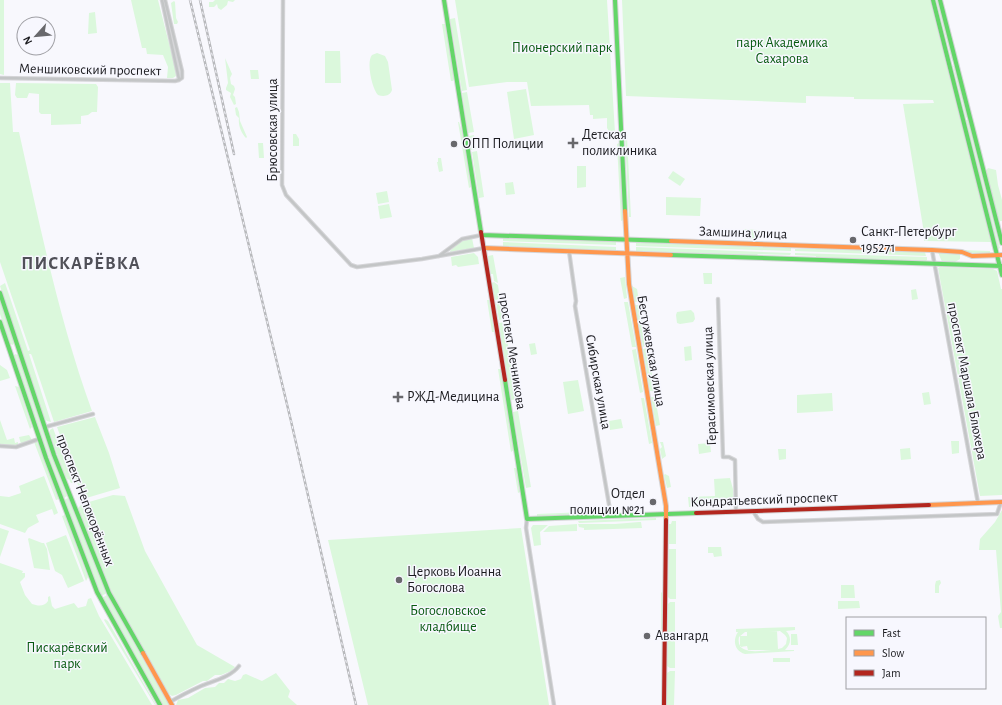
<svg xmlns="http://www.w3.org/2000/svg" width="1002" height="705" viewBox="0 0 1002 705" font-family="'Alegreya Sans',sans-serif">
  <rect width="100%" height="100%" fill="#f8f8fd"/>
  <path fill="#dbf8dc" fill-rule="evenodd" d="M0,0h4v75l-4,-1z
    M131,0h27l17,67 1,9 -3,2h-6l1,-11 -5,-12 -16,-1 -1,-6h-4z
    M215,0h20l-2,2 -5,-1 -1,4 -6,5 -3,-2 -1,-4 -3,3h-5v-5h4z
    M455,0h152l8,133h-5l-3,-5v-10l-14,1v-4h-3l-1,-10 -58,1 -4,-24h-20l-38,5z
    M622,0h308l61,242 -67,-1v-8l-21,-129 31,-1 -1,-3 -79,-1v-2l-48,-1v7l-180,-7z
    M936,0h2l15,61h-1z
    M174,1l1,1 1,16 2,4 -1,2h-3l-3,-21z
    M95,12l2,21 -9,1 1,-21z
    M455,18l12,72 -5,1 -12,-72z
    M442,24h3l9,55 -1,2h-2z
    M325,51h15l1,32h-16z
    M377,53l8,3 3,6 4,28c-2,6 -8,7 -14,5 -6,-6 -12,-33 -6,-40z
    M225,58l7,16 -2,4 1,6 3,2 1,3 -2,6 2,2 1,7 -2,1 -4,-8 1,-4 -5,-3v-2l2,-5z
    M953,66h1l13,51 -1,1z
    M250,70h8l1,9h-8z
    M0,83h10l3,49h6c21,94 40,188 73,279l-38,11 -22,-66 -1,-2h-2l22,68 -4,-1 -3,-3 -44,-132 5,-3 23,68 2,-1 -30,-88z
    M16,83l80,1 2,3 -1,25h-5l-4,3 -7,1v8l-30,1v-11h-10l-2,-2v-18l-10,-1 -2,5h-10l-2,-3z
    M526,89l8,46 -20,4 -7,-47z
    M467,92l7,40 -6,1 -6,-40z
    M237,107l2,5 1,9 7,16 -1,1c-5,-5 -8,-13 -7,-20l-3,-3 -1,-7z
    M966,120h2l32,128 -2,1z
    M458,122h1l3,9 9,56 -2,1z
    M293,134h3l3,5v7h-6z
    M474,135l2,14 -5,1 -2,-14z
    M627,137l4,80h-2l-4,-79z
    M258,143h5l1,15h-5z
    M619,143l4,77 -2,1 -4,-77z
    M477,151l7,46 -5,1 -7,-46z
    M438,158h3l2,13 -4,1 -2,-10h1z
    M577,166h9v21l-9,1z
    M988,168l8,2 2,15 4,15v21h-2l-3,-6 -11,-44z
    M673,171l12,8 -5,7 -12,-8z
    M513,182l2,12 -9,1 -1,-12z
    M387,191l2,11 -11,2 -2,-11z
    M666,197l35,1 -1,18 -34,-1z
    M389,204l3,13 -12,2 -2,-13z
    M743,229l14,1 1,1 -1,8 -14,-1z
    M503,237l113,4v4l-113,-4z
    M472,238l2,10 -25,4 13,-12z
    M503,242l113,5v3l-113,-4z
    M636,242l122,4v1l33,1v3l-155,-5z
    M636,247l155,6 -1,2 -32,-1 -1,1 -121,-4z
    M816,248l108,4h1l1,4 -131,-5v-2h21z
    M960,250l30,1v4l-19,-1z
    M938,252l22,1v6l-5,3h-13z
    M474,253l4,4 1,7 -21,3 -2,-2 -4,1 -1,-9z
    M795,253l132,4v3l-1,1 -110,-4v-1l-21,-1z
    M493,255l5,28 -4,-2 -1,-7h-2l-3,-18z
    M940,267l53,2 4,2 4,18h1v206l-22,1 -42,-228z
    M703,273h9v11h-8z
    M625,277l2,21 -3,1 -4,-21z
    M494,282l4,3 2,14 -5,1 -3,-17z
    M632,286l5,3 2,12 -4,1z
    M916,289l2,10 -6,1 -1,-10z
    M487,300h2l5,32h-2z
    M0,301l14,42 -1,2 -3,-1 -10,-30z
    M501,301l3,18 -5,1 -3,-18z
    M624,302h4l8,45h-4z
    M635,305h4l8,40 -4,2z
    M691,310l3,3 1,6 -2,3 -13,2 -3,-1 -1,-8 1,-3z
    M504,322l13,77 -6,1 -12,-77z
    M535,343l2,11 -6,1 -2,-11z
    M691,346l1,14 -7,1 -1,-14z
    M647,348l8,43h-5l-7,-42z
    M636,349l7,43 -3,1 -8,-43z
    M15,354l3,1 27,82 22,59 -3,2 -22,-59 -28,-83z
    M0,365l7,5 3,8 -10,3z
    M498,369h3l13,81 -3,2z
    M578,380l6,31 -16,3 -5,-32z
    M15,386l4,1 13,40 -2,2z
    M929,392l2,12 -7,1 -2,-12z
    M832,393l1,18 -36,2v-18z
    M651,397h4l5,28 -4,1z
    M641,398h3l8,45 -3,1z
    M518,411l13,76 -5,1 -13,-76z
    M95,417l14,36 11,35 -37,11 -26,-72z
    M621,419l2,9 -13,2 -1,-9z
    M0,420l7,20 7,-2 1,5 3,-1v3l-8,2 -10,-2z
    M53,428l20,55h-2l-2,-4 -1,1 -4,-6 -14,-40v-4z
    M29,435l3,5 -11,4 -2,-7z
    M37,441l22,58 -3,1 -22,-58z
    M951,441h8v12l-7,1z
    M660,442h3l3,14 -4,3 -2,-10 2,-2z
    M710,443l1,9 -12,2 -1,-10z
    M910,448l1,11 -10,1 -1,-11z
    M778,449h8v10l-7,1z
    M514,468h3l3,24 -2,1z
    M665,474l4,2 2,11 -4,1 -3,-13z
    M44,476l14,37 -4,2 -2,-6 -16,6 3,7 -11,6 -3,5 -25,-9v-28l9,1 12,-4 -2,-7z
    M730,478l3,11 1,16 -45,2 -1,-10 27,-1 -1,-17z
    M113,495l12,1 20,55 52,94 38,22 -4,4 -10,4h-6l-8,6h-4l-27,14 -4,1 -4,-3 -56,-100 -34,-82v-3l4,-4z
    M68,498l39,95 -6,3 -37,-96z
    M1002,510v118h-2l-2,-12 3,-4 -5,-62h-17l1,-11 15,-17z
    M609,511v2l-72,3v-2z
    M65,515l23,62 -2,4 -24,-65z
    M656,518v2l-77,3 -1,-2z
    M672,521h4v23h-7v-20h2z
    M639,522h2l1,6 -58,2v-2l-5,-1 -1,-3h37z
    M577,524v7l-34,1 6,-6z
    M533,525h15l-8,7 1,13 -7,1 -3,-18z
    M0,528l9,3 -9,26z
    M521,528l28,177h-181l-40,-165z
    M66,535l18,46 -16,7 -6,-13 -7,-4 -9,-28z
    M29,538l13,5h2l3,6 3,21 -16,-2 -6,-29z
    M708,547h13l1,9 -8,1 -1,-4h-5z
    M669,549h7v50h-6l-2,-2z
    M0,563l23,8 -1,2h3v4l-5,5 5,13 7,9c6,2 12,3 16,-3v-4l2,-1 2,10 3,3 19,-6 4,5 8,-2 2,-7 3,-1 8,18 53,89h-152z
    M940,580l1,3 -2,3v7h-4v-8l1,-4z
    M841,585h13l1,13h-14z
    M662,592v44l-1,1v-44z
    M107,595l62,110h-7l-60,-107z
    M838,601h21l1,7 -22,1z
    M670,602h5v30h-7v-28z
    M105,619l3,2 48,84h-1l-51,-85z
    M795,627v3l-9,1c6,6 5,13 -1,19h9v1l-49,3c-10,-3 -13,-13 -7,-22h-2v-3zM777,631l-30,1v4h-7v11l7,-1 1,4h26c-11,0 -39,7 -35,-13l6,-5 35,-1 5,4 2,3 -1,6 -4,4 -4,1z
    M668,634h7v34h-5l-3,-2z
    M791,634h6l1,11h-7z
    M773,658h17v4h-17z
    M670,671h5l-1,34h-7v-32z
    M276,673l14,18 -2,6 9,8h-121l2,-5 10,-2 17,-10 10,-1 4,-4h5l4,-4 7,2 6,-2 2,-4 3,-1 16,7z"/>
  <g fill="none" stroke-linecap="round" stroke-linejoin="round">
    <defs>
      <path id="street" d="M162,0l17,79
        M165,0l17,71v7l-3,2
        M283,0l-1,185 4,10 65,70 6,2 65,-8 62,-11
        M0,78l175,3 4,-1
        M932,250l46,253
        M569,251l7,50 -1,5 36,210
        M439,256l23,-17 20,-4
        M718,299l5,158h6l6,3 1,52
        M45,427l48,-13
        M0,446l16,1 23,-8
        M753,511l5,8 5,3 234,-8 4,-12
        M527,519l-1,9 28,177
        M170,702c10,-6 20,-11 31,-16 12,-5 30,-9 38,-20"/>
      <path id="fast" d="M444,0l37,232
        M615,0l10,211
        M933,0l69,275
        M940,0l62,243
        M482,235l189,6
        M671,255l331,11
        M0,293l54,162 55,138 34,60
        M0,322l46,136 51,134 63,113
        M505,380l22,139 169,-6"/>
      <path id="slow" d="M625,211l4,73 37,222v14
        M671,241l261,9 30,2 10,4 30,-1
        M484,248l187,7
        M929,505l73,-3
        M143,653l29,52"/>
      <path id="jam" d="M481,232l24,148
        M696,513l233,-8
        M664,705l2,-185"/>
    </defs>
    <use href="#street" stroke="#d5d5d8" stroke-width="4.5"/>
    <use href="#fast" stroke="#d5d5d8" stroke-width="6"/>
    <use href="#slow" stroke="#d5d5d8" stroke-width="6"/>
    <use href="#jam" stroke="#d5d5d8" stroke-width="6"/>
    <use href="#street" stroke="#c3c5c6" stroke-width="2.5"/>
    <use href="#fast" stroke="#63d668" stroke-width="4"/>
    <use href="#slow" stroke="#ff974d" stroke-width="4"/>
    <use href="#jam" stroke="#b3261e" stroke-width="4"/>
    <defs>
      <path id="rail" d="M190,0l101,421 65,284
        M200,0l34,154"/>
    </defs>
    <use href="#rail" stroke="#b8b9bc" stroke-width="2.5"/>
    <use href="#rail" stroke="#f7f7fe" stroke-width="1" stroke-dasharray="3" stroke-linecap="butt"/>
  </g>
  <g fill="#68686c" stroke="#f7f7fe" stroke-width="1.5">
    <path d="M571 137h4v4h4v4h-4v4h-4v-4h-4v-4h4z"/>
    <circle cx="454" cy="144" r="4"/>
    <circle cx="853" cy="240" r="4"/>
    <path d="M396 391h4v4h4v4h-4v4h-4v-4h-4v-4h4z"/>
    <circle cx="653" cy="502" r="4"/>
    <circle cx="399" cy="580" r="4"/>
    <circle cx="647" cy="636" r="4"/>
  </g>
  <g text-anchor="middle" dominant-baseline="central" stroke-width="3" stroke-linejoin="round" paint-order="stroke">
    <g font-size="14" fill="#06590f" stroke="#f7f7fe">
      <text x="782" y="43">парк Академика<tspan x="782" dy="16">Сахарова</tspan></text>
      <text x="562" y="48">Пионерский парк</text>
      <text x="448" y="611">Богословское<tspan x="448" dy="16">кладбище</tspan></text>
      <text x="67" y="648">Пискарёвский<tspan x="67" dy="16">парк</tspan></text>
    </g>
    <g font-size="14" fill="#1a1a1e" stroke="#f7f7fe">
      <text transform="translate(90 70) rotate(1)">Меншиковский проспект</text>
      <text transform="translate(273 130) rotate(-90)">Брюсовская улица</text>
      <text transform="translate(743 233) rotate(2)">Замшина улица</text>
      <text transform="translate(512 351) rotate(81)">проспект Мечникова</text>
      <text transform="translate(651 351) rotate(80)">Бестужевская улица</text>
      <text transform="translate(967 381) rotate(79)">проспект Маршала Блюхера</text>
      <text transform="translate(598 382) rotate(80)">Сибирская улица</text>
      <text transform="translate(710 386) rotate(-92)">Герасимовская улица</text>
      <text transform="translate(85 500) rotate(69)">проспект Непокорённых</text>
      <text transform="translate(764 500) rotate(-2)">Кондратьевский проспект</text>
    </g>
    <g font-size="14" fill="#1a1a1e" stroke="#f7f7fe" text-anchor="start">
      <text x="582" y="135">Детская<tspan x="582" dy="16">поликлиника</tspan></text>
      <text x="462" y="144">ОПП Полиции</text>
      <text x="861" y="232">Санкт-Петербург<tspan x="861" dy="16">195271</tspan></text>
      <text x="407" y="397">РЖД-Медицина</text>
      <text x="645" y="494" text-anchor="end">Отдел<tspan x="645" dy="16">полиции №21</tspan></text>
      <text x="407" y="572">Церковь Иоанна<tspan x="407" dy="16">Богослова</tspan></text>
      <text x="655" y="636">Авангард</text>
    </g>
    <g font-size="18" font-weight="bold" letter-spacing="1" fill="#505058" stroke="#f7f7fe">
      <text x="81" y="264">ПИСКАРЁВКА</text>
    </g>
  </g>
  <rect x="846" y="617" width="140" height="72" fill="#f7f7fe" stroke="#9f9fa4"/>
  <rect x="854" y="630" width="20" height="6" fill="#63d668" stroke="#9f9fa4"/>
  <text x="882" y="637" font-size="12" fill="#1a1a1e">Fast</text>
  <rect x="854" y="650" width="20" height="6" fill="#ff974d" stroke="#9f9fa4"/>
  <text x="882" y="657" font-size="12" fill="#1a1a1e">Slow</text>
  <rect x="854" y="670" width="20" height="6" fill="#b3261e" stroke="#9f9fa4"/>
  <text x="882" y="677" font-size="12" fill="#1a1a1e">Jam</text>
  <g transform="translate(36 36) rotate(243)"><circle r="19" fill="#f7f7fe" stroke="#9f9fa4"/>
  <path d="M0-3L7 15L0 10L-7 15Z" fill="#68686c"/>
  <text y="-6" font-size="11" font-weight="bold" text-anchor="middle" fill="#1a1a1e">N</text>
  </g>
</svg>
